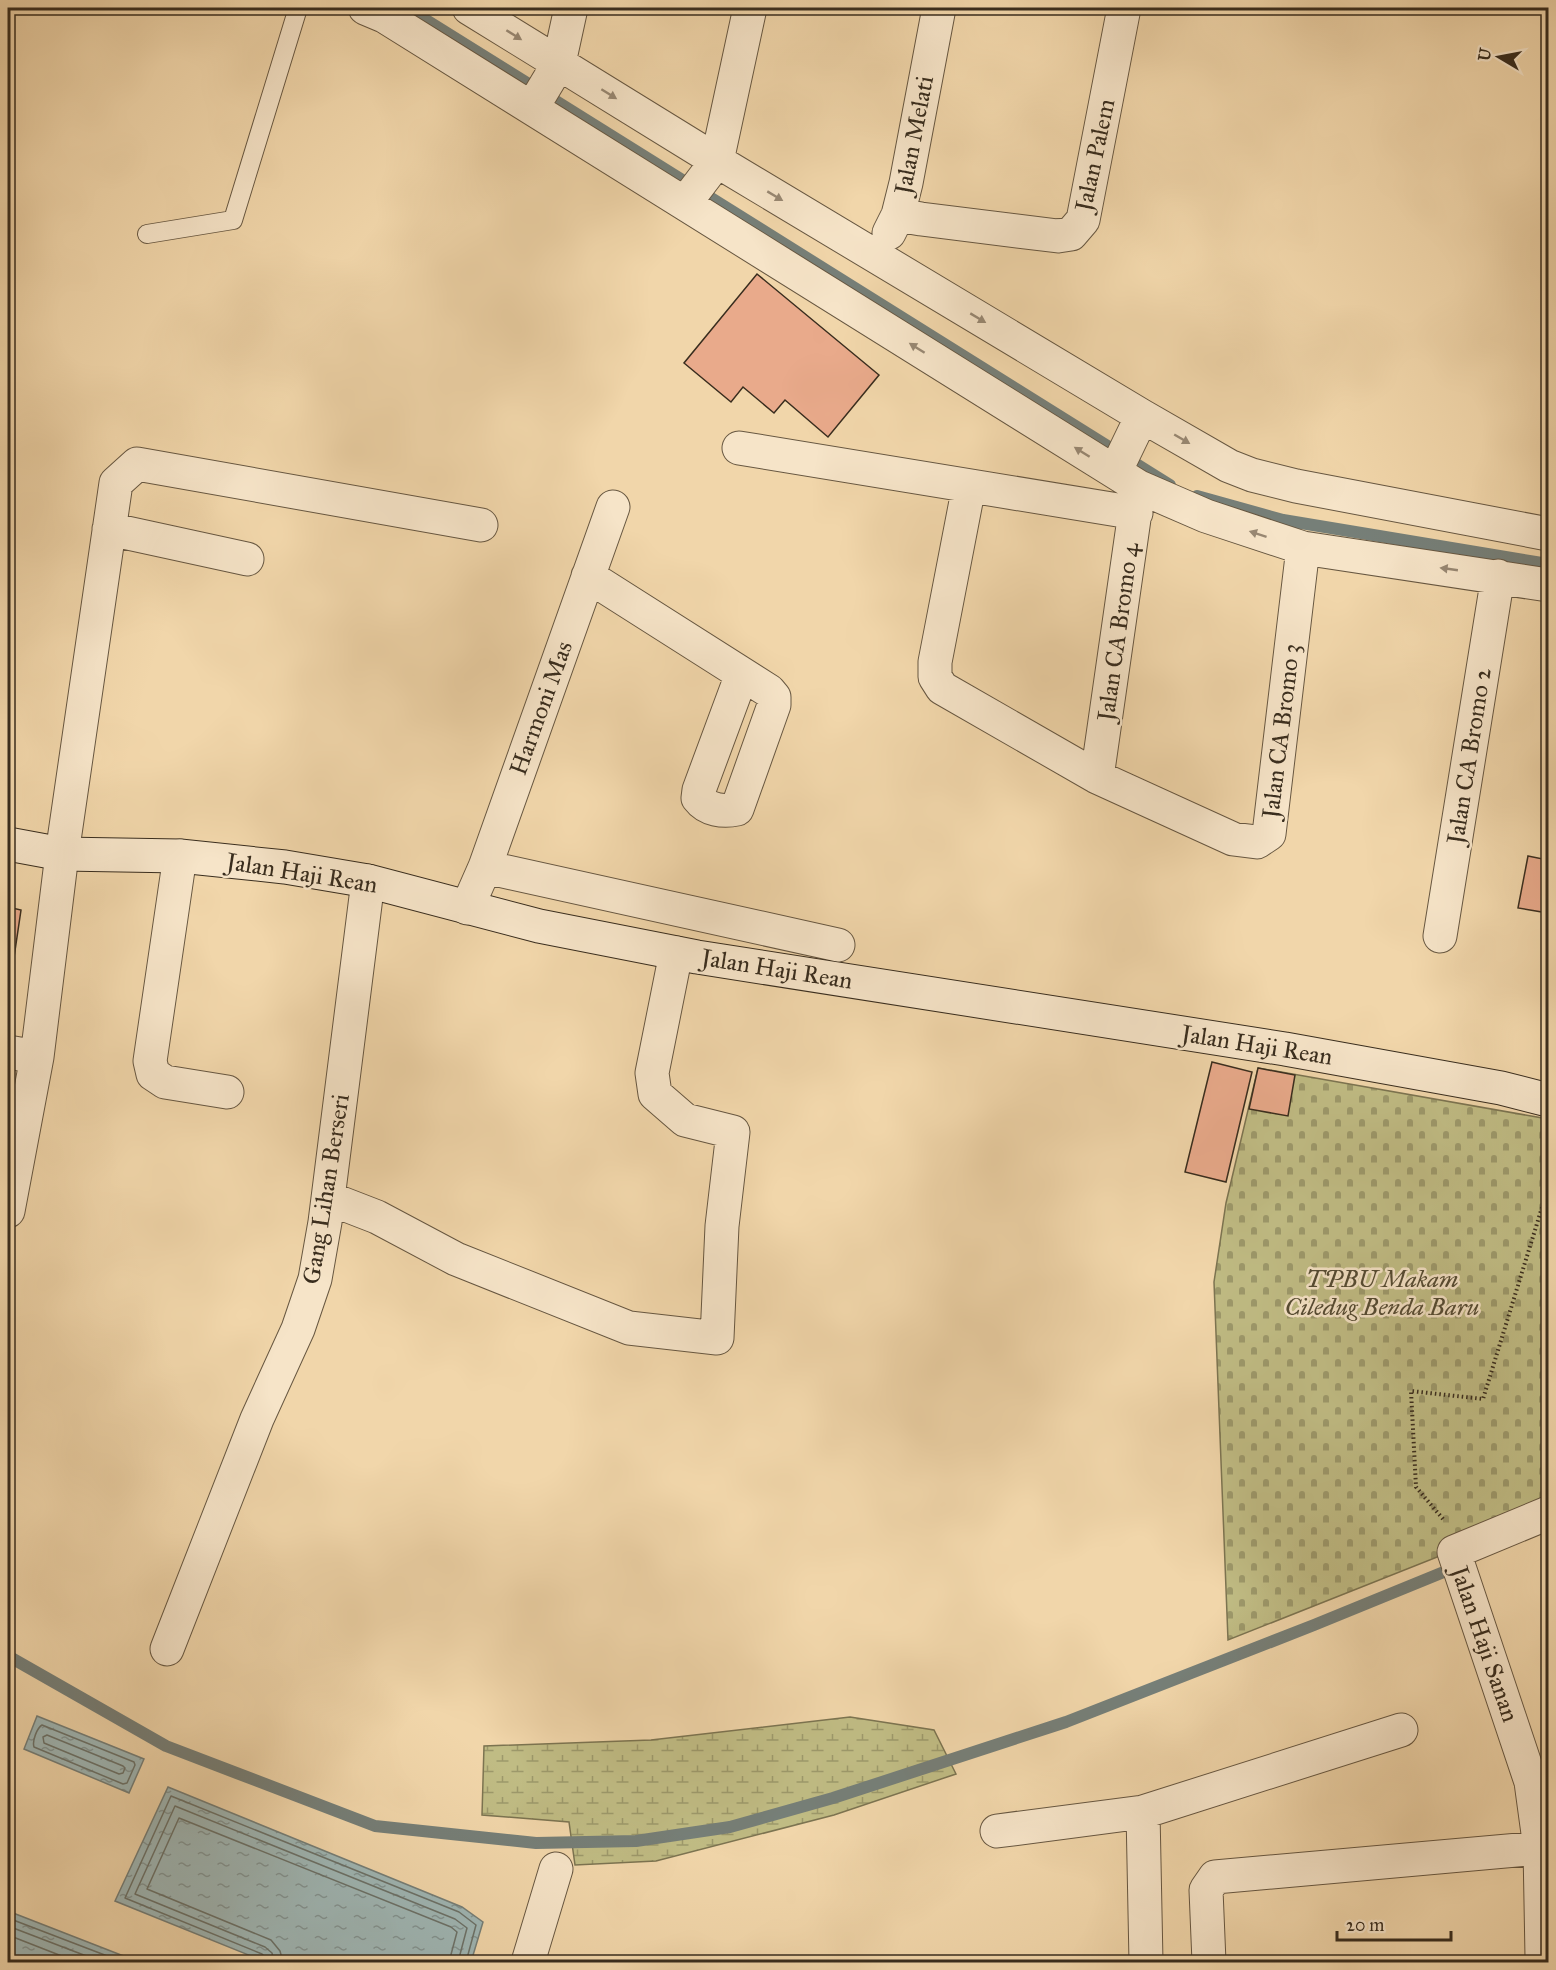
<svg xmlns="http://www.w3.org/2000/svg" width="1556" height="1970" viewBox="0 0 1556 1970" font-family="'IM FELL Great Primer',serif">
  <defs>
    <pattern id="wetland-marsh" width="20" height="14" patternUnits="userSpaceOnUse" patternTransform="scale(1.5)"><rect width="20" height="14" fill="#c0bc84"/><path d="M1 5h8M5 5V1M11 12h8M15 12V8" fill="none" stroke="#9d996b"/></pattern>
    <pattern id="cemetery-stones" width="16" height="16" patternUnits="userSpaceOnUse" patternTransform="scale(1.5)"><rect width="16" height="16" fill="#c0bc84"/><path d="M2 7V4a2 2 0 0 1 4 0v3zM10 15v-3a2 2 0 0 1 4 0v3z" fill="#9d996b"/></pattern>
    <pattern id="water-ripples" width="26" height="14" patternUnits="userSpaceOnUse" patternTransform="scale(1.5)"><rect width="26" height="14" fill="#9fb6b4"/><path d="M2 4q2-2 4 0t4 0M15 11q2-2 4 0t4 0" fill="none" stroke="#839492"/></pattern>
  </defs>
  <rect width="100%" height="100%" fill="#f1d6aa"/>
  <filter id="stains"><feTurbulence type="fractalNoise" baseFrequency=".00333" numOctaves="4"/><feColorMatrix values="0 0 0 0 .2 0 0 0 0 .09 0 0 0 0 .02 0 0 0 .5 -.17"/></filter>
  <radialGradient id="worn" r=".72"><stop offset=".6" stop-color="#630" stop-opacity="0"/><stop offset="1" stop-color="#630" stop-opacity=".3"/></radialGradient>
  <path fill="url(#wetland-marsh)" stroke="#7c7451" stroke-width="1.5" d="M850,1717l84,13 22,44 -122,41 -178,46 -81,4 -6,-43 -87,-7 2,-69 167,-6z"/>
  <path fill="url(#cemetery-stones)" stroke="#7c7451" stroke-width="1.5" d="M1258,1068l290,51v394l-320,127 -14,-358 12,-79z"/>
  <path fill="url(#water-ripples)" stroke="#767f78" stroke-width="1.5" d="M37,1716l107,43 -15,34 -105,-44z
    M168,1787l294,120 21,15 -12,40h-205l-151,-61z
    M8,1911l131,51h-131z"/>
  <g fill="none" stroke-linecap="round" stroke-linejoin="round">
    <path stroke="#6c7269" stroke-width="1.5" d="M42,1725l92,37 1,3 -8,18 -4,1 -89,-37c-2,-6 3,-19 8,-22z
      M47,1735l76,31 2,2 -2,5 -4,1 -75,-31 -1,-6z
      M8,1918l115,44
      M8,1926l94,36
      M8,1935l69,27
      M266,1962v-4l-4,-4 -137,-56 46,-102 288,116 17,13 -10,37
      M274,1962l-2,-9 -7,-6 -130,-53 40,-88 280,113 12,9 -9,34
      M283,1962l-3,-11 -9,-11 -124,-51 32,-71 272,109 6,5 -8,30"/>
    <path stroke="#767f78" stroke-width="12" d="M407,8l763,477
      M1197,496l86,24 265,44
      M8,1656l158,90 209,80 161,17 100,-2 94,-14 103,-29 233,-76 248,-97 142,-58"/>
  </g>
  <path fill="#e9aa8b" stroke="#392d1e" stroke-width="1.5" d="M757,274l122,101 -51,62 -43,-37 -11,13 -31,-26 -12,15 -47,-39z
    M1528,856l20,4v53l-30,-5z
    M8,907l13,3 -13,88z
    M1212,1062l40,10 -26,110 -41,-10z
    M1258,1068l37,7 -7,41 -39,-7z"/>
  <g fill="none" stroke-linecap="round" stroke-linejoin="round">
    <defs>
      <path id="lane" d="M147,234l86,-14 65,-212"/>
      <path id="street" d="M365,8l19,8 755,471 67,29 97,32 245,37
        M469,8l248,153 425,255 87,50 23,9 44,11 252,48
        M532,108l27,-45 12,-55
        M685,203l32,-42 33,-153
        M898,215l23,4 137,17 13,-2 12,-14 41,-212
        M889,233l9,-18 8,-32 33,-175
        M739,448l397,65
        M1115,472l27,-56
        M969,486l-34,176v15l7,11 155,89 136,62 24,3 12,-8 34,-286
        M109,529l138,30
        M588,576l181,115 5,6v8l-37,104c-14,3 -30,1 -39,-11l1,-8 43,-116
        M1097,777l41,-286
        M180,856l-30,205 3,13 12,8 62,10
        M485,867l353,78
        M467,908l18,-41 128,-360
        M1440,936l58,-360
        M8,1052l29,5
        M328,1198l49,19 79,42 173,69 88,10 5,-112 11,-94 -48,-12 -30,-26 -3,-21 24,-120
        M8,1211l29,-154 25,-203 54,-371 21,-19 344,61
        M1548,1513l-94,39 77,230 9,66 2,109 6,-1
        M167,1649l90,-230 41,-90 17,-50 10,-57 43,-341
        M1143,1812l3,150
        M997,1831l146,-19 258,-82
        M528,1962l28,-93
        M1209,1962l-3,-72 9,-13 325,-29"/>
      <path id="secondary" d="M8,844l54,10 118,2 105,11 83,14 171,45 158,31 588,92 216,39 47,12"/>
    </defs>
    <use href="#lane" stroke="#675741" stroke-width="20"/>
    <use href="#street" stroke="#675741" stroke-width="35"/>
    <use href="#secondary" stroke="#392d1e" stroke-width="35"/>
    <path stroke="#392d1e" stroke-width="4" stroke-dasharray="1.5 3" stroke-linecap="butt" d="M1443,1519l-27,-32 -5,-96 72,8 65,-211"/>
    <use href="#lane" stroke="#f6e4c8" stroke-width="18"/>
    <use href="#street" stroke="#f6e4c8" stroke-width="33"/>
    <use href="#secondary" stroke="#f6e4c8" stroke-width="33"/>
  </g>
  <defs><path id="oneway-solid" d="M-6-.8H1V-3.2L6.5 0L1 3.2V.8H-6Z" transform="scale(1.5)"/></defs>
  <g fill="#988873">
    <use href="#oneway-solid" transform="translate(514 35) rotate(32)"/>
    <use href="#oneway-solid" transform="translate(609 94) rotate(32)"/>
    <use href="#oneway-solid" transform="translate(775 196) rotate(31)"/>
    <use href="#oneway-solid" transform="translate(978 318) rotate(31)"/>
    <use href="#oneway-solid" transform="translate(917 348) rotate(-148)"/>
    <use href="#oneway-solid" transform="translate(1182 439) rotate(30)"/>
    <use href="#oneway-solid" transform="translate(1082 452) rotate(-148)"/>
    <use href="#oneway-solid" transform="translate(1258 534) rotate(-162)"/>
    <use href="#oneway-solid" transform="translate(1449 569) rotate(-172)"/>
  </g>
  <g text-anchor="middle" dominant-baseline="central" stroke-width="5" stroke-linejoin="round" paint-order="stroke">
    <g font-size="24" fill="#392d1e" stroke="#f6e4c8">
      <text transform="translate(914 135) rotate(-79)">Jalan Melati</text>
      <text transform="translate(1095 155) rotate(-78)">Jalan Palem</text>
      <text transform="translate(1118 632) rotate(-82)">Jalan CA Bromo 4</text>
      <text transform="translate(541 708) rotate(-70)">Harmoni Mas</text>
      <text transform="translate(1281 731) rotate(-83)">Jalan CA Bromo 3</text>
      <text transform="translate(1469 756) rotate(-81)">Jalan CA Bromo 2</text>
      <text transform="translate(302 873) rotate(9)">Jalan Haji Rean</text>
      <text transform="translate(777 969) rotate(9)">Jalan Haji Rean</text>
      <text transform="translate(1257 1045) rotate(9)">Jalan Haji Rean</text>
      <text transform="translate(326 1189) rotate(-81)">Gang Lihan Berseri</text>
      <text transform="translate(1485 1644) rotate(71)">Jalan Haji Sanan</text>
    </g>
    <g font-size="24" font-style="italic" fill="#544a32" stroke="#f6e4c8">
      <text x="1382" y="1279">TPBU Makam<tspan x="1382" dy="28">Ciledug Benda Baru</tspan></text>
    </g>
  </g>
  <rect width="1556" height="1970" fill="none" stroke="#f1d6aa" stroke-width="30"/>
  <rect x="9" y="9" width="1538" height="1952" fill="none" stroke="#392d1e" stroke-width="3"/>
  <rect x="15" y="15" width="1526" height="1940" fill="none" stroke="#392d1e" stroke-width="1.5"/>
  <g transform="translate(1499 57) rotate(280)" stroke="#f6e4c8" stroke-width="4.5" paint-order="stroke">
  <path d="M0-4.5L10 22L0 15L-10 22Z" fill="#392d1e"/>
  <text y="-9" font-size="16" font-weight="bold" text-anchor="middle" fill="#392d1e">U</text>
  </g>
  <path d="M1337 1931v9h114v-9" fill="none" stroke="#392d1e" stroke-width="3"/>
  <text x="1346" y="1931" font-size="18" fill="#392d1e" stroke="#f6e4c8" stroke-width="4.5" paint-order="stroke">20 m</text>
  <rect width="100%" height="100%" filter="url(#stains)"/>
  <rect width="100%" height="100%" fill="url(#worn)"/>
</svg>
